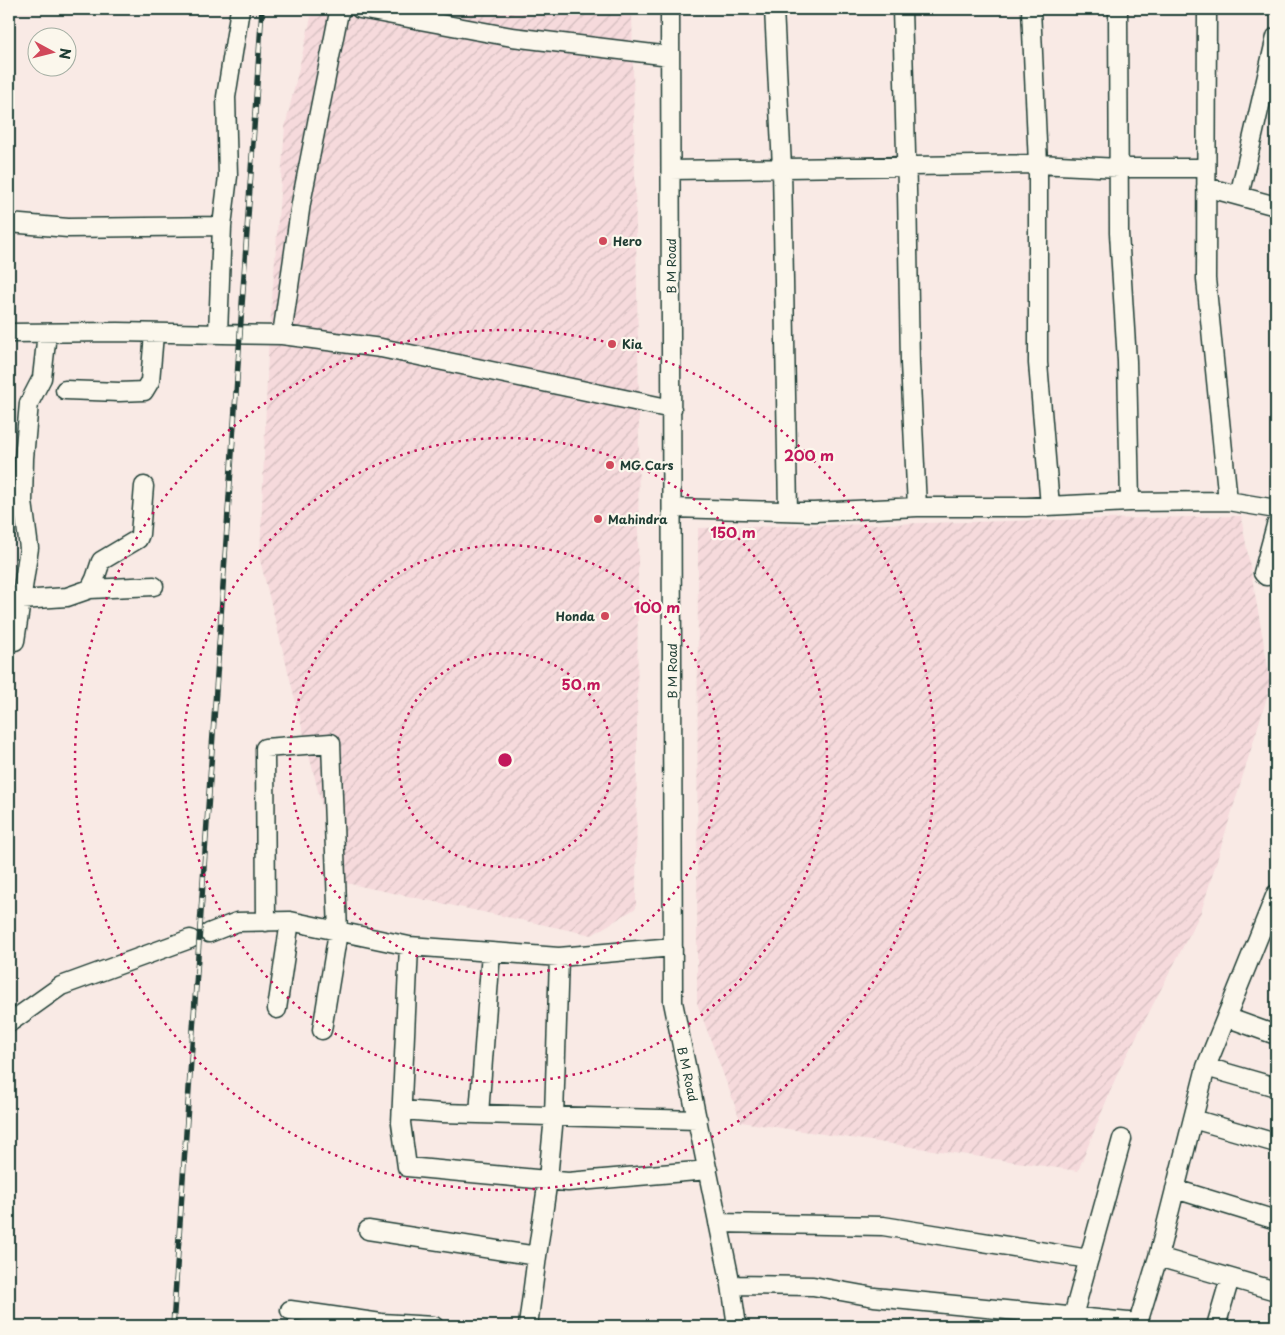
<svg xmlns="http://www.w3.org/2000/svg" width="1285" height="1335" viewBox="0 0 1285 1335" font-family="'Playpen Sans',sans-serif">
  <defs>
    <pattern id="industrial-furrows" width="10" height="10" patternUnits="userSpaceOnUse" patternTransform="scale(1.25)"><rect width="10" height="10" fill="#f6dadc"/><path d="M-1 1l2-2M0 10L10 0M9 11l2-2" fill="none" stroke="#d2bcbd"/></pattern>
  </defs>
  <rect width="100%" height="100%" fill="#f9eae5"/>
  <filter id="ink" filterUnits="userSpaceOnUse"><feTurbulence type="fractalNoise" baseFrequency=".02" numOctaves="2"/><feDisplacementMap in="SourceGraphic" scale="10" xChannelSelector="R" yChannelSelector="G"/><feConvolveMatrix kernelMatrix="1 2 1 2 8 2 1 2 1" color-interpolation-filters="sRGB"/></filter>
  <g filter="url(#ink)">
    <path fill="url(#industrial-furrows)" d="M313,9h319l7,396 -3,503 -44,27 -251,-53 -81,-322 8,-207 17,-226z
      M1241,516l30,168 -70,228 -83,160 -40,99 -337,-49 -44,-119 1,-475z"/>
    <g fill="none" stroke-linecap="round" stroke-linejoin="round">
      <defs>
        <path id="minor" d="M360,9l152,28 158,19
          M670,9l3,993 58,283 6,41
          M774,9l8,158 6,344
          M902,9l5,180 3,174 7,144
          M1031,9l7,155v199l12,143
          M1118,9l1,224 8,128 3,141
          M671,170l367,-6 81,4h87
          M1206,187l70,19
          M1239,196l37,-159
          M9,223l59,5 154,-2
          M9,333l109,-1 164,3 99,13 291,61
          M218,334l4,-108 6,-50 -2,-79 14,-88
          M282,335l19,-132 38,-191 3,-3
          M65,390l54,2 25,-1 6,-10 4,-47
          M1228,501l48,8
          M672,508l142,4 103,-5h109l104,-5 98,-1 -22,-222 1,-270
          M1276,525l-13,48 3,3 10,-1
          M90,589l5,-10 6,-18 37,-22 2,-5 4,-48
          M21,600l46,-3 23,-8 64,-3
          M15,641l14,-93 -6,-46 1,-44 5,-55 13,-25 5,-45
          M266,922l-1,-174 66,-5 7,189 -16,98
          M209,933l28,-11 53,-1 119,25 150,11 114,-10
          M409,946l-8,177 6,44 161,15 140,-12
          M277,1009l13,-88
          M1226,1017l50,18
          M9,1023l52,-37 129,-47
          M1206,1067l70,20
          M402,1110l39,3 257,7
          M479,1114l12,-162
          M1193,1119l83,24
          M1175,1189l101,31
          M718,1223l165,3 206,33
          M368,1230l169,26
          M1158,1257l118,34
          M731,1285l82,1 61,11 264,26 20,-66 48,-190 70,-173
          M290,1310l91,13 53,3
          M1073,1316l49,-177
          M528,1326l9,-70 11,-77 6,-63 5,-159
          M1216,1326l14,-48"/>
      </defs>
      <use href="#minor" stroke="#1f3d34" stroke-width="21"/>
      <use href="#minor" stroke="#fbf7ec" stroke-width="18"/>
      <defs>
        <path id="rail" d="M173,1326l89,-1317"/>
      </defs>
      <use href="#rail" stroke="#1f3d34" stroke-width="5.5"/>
      <use href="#rail" stroke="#fbf7ec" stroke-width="4" stroke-dasharray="11" stroke-linecap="butt"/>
    </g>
  </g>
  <g fill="none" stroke="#c2185b" stroke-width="2.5" stroke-dasharray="2.5 5">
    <circle cx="505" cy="760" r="107"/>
    <circle cx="505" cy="760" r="215"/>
    <circle cx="505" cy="760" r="322"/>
    <circle cx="505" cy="760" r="430"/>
  </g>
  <g fill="#d1495b" stroke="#fbf7ec" stroke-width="2">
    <circle cx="603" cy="241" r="5"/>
    <circle cx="612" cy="344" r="5"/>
    <circle cx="610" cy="465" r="5"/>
    <circle cx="598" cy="519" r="5"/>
    <circle cx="605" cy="616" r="5"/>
  </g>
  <g text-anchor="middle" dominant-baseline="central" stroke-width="4.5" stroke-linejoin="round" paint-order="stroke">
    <g font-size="12" font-weight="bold" fill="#1f3d34" stroke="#fbf7ec" text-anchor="start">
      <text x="613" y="241">Hero</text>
      <text x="622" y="344">Kia</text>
      <text x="620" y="465">MG Cars</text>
      <text x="608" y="519">Mahindra</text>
      <text x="595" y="616" text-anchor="end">Honda</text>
    </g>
    <g font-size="12" fill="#1f3d34" stroke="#fbf7ec">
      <text transform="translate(671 266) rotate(-90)">B M Road</text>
      <text transform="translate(672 671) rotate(-90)">B M Road</text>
      <text transform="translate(688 1074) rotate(78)">B M Road</text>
    </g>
  </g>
  <circle cx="505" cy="760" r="8" fill="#c2185b" stroke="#fbf7ec" stroke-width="2.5"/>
  <g font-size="15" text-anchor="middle" font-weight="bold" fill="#c2185b" stroke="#fbf7ec" stroke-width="4.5" stroke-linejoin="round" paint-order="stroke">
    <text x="809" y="461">200 m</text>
    <text x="733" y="538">150 m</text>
    <text x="657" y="613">100 m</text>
    <text x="581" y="690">50 m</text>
  </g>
  <rect width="1285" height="1335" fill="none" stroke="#fbf7ec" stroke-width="30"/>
  <rect x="15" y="15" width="1255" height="1305" fill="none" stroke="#1f3d34" stroke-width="2" filter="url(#ink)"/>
  <g transform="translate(52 52) rotate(97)"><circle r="24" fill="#fbf7ec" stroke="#a3ada2"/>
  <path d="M0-4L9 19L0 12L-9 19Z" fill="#d1495b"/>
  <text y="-8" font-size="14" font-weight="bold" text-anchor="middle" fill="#1f3d34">N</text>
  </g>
</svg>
